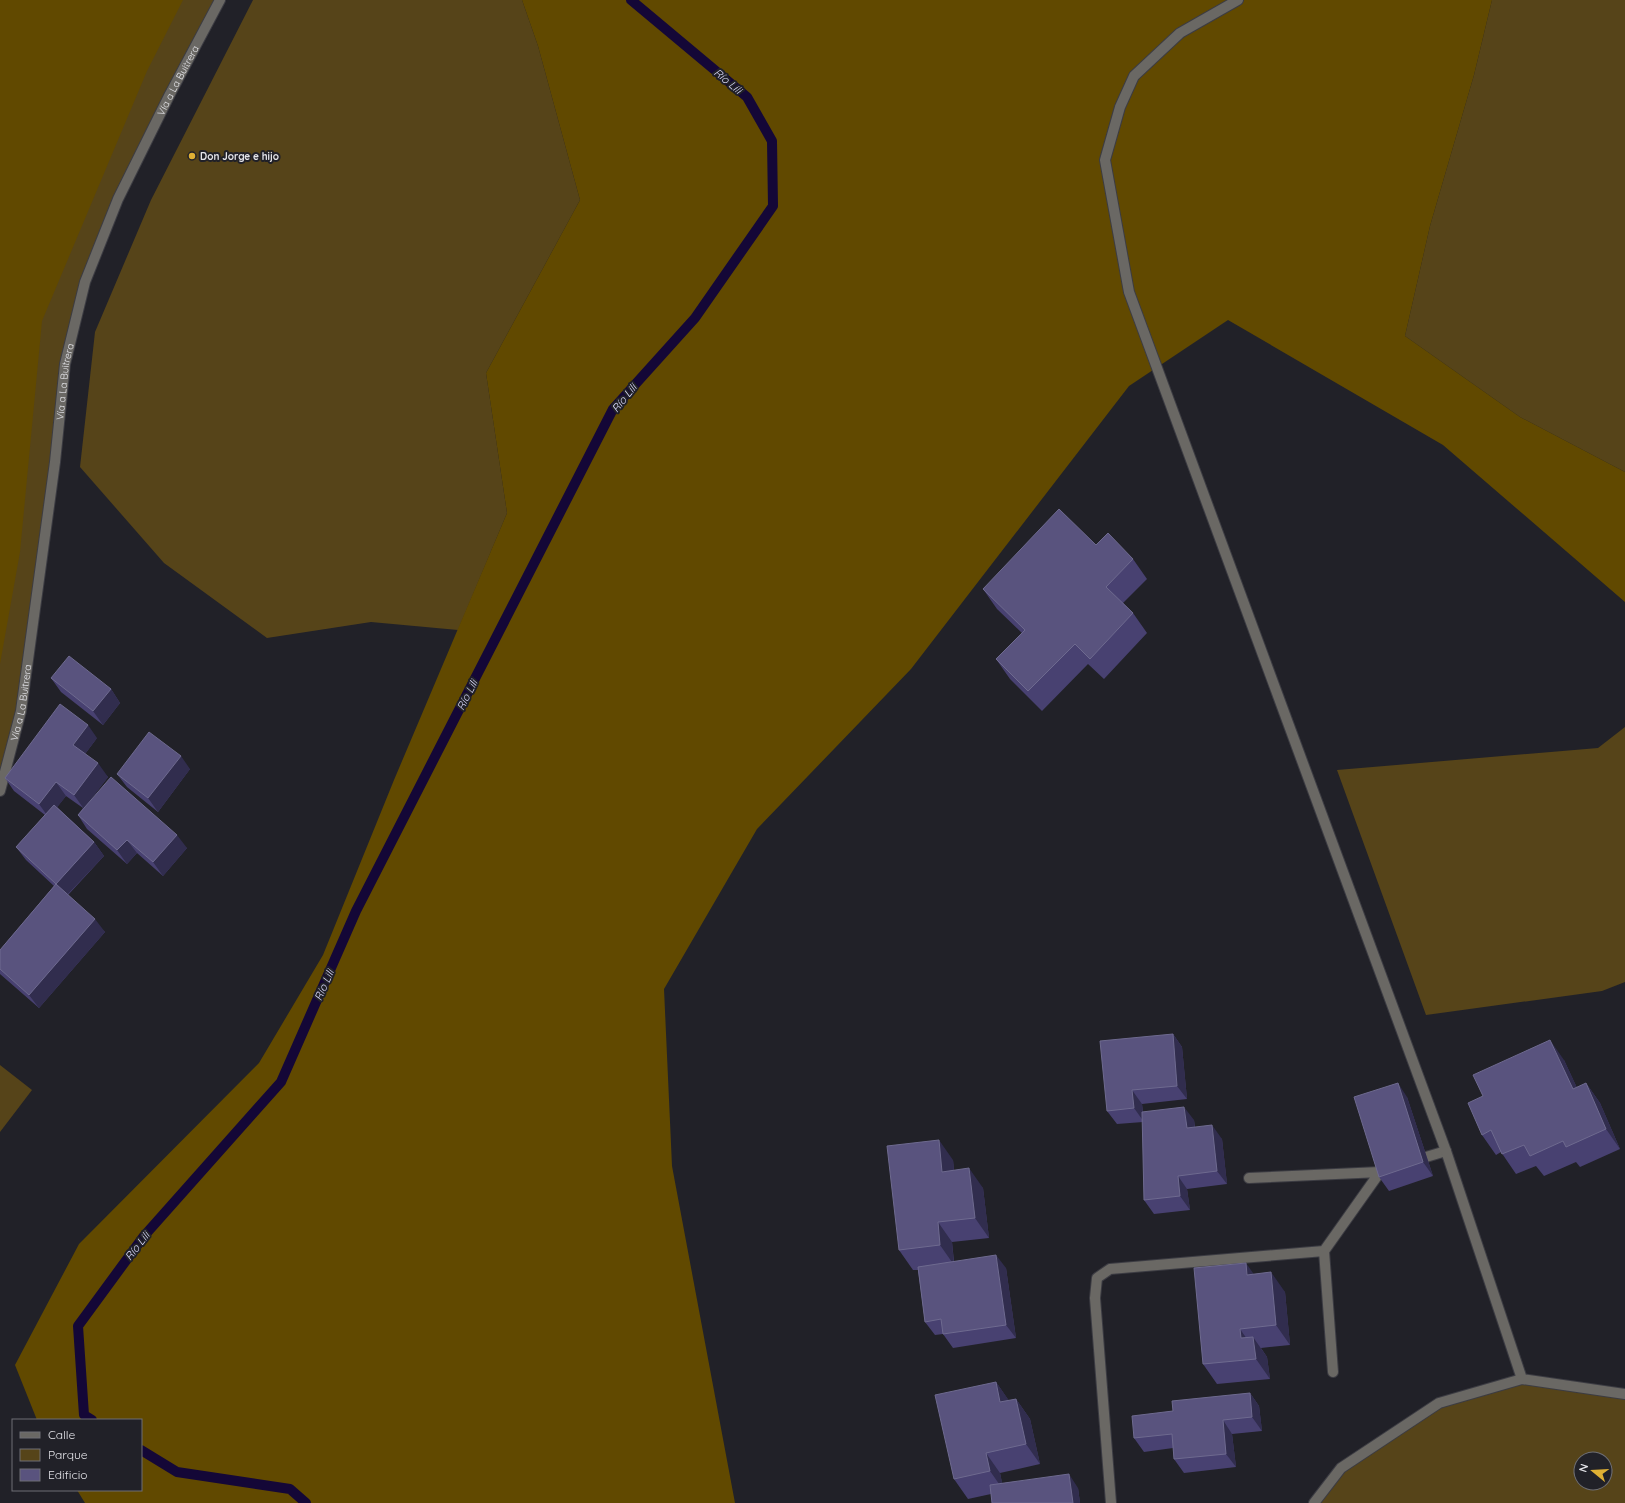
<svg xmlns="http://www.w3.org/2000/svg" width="1625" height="1503" viewBox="0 0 1625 1503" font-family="Quicksand,sans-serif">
  <rect width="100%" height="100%" fill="#212128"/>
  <path fill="#564419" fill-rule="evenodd" d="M0,0h220l-50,94 -85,188 -20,82 -44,347 -21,80z
    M253,0h269l16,46 42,154 -94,173 21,140 -49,117 -87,-8 -104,16 -103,-75 -84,-96 15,-135 56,-132z
    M1492,0h133v472l-105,-55 -115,-81 25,-110 44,-151z
    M1625,727v255l-23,9 -176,24 -89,-245 261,-22z
    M0,1065l32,25 -32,42z
    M1522,1379l103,15v109h-311l27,-35 98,-65zM1581,1459h24v24h-24z"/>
  <path fill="#614900" d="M0,0h183l-36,71 -105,250 -22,231 -20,112z
    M522,0h970l-18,75 -44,151 -25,110 115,81 105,55v130l-182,-157 -215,-125 -99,66 -218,283 -154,160 -93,160 8,177 63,337h-650l-8,-13h64v-70h-104l-22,-55 64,-121 180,-181 64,-108 71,-175 113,-267 -21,-140 94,-173 -42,-154z"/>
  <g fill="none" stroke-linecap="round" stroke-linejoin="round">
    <path stroke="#140737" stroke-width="10" d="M92,1420l-8,-5 -6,-89 66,-90 137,-154 75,-171 257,-502 82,-91 78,-112 -1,-65 -25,-44 -116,-97
      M141,1450l36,22 113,17 16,14"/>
    <defs>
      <path id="service" d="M1426,1157l20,-6
        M1249,1178l131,-6 3,-2
        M1324,1251l9,121
        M1111,1503l-16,-205 2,-20 13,-9 214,-18 56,-79"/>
      <path id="minor" d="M1238,0l-58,33 -46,43 -14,31 -15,53 24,132 317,859 76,228
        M1314,1503l27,-35 98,-65 83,-24 103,15"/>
      <g id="tertiary">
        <path id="s1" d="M0,791l21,-80 34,-249 10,-98 20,-82 33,-83 52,-105 50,-94"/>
      </g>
    </defs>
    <use href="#service" stroke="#3c3c43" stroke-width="12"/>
    <use href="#minor" stroke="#3c3c43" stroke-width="12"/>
    <use href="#tertiary" stroke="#3c3c43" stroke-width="12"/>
    <use href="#service" stroke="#6a6864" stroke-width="10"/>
    <use href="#minor" stroke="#6a6864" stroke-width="10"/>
    <use href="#tertiary" stroke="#6a6864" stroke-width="10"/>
  </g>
  <path fill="#484171" d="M1096,545l37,14 14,20 -24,24 10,10 14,20 -43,46 -16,-15 -46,47 -32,-32 -14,-20 26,-26 -25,-24 -14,-20z
    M51,678l60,11 9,14 -17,22 -42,-33z
    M97,738l-12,16 23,23 -20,26 99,45 -24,28 -26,-23 -10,11 -40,-35 -9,-14 5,-7 -17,-12 -9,11 37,35 10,14 -36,39 37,37 -66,76 -39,-34v-24l54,-64 -28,-26 -10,-13 29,-32 -31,-24 -9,-13z
    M190,769l-32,43 -31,-25 -10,-13z
    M1173,1034l9,13 5,52 -45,5 1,8 51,8 1,7 27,12 5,45 -40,5 3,21 -36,4 -10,-14 -1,-78 -26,2 -10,-13z
    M1564,1060l13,28 9,-5 14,20 20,46 -40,18 -4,-5 -32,14 -8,-10 -20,8 -15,-22 -5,3 -14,-20z
    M1407,1097l26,79 -44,15 -10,-14z
    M953,1160l1,10 29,18 6,50 -37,4 2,19 52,7 10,70 -63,10 -10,-14 -8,1 -10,-13 -7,-52h-5l-14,-20z
    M1254,1274l31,18 5,53 -29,3 6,9 3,22 -53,5 -14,-20z
    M996,1382l13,19 7,-2 14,20 10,45 -40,9 2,10 76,5 2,15h-88l-1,-9 -23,5 -14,-20z
    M1250,1393l9,13 3,25 -30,3 4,33 -52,6 -10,-14 -1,-11 -29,4 -10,-14 39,-27z"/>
  <path fill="#312d4e" d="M111,689l9,14 -17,22 -10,-14z
    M88,725l9,13 -15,20 -9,-13z
    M181,756l9,13 -32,43 -10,-14z
    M98,763l10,14 -24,32 -10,-14z
    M56,782l10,14 -17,22 -10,-14z
    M177,835l10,13 -24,28 -10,-14z
    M127,840l10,13 -10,11 -10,-14z
    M94,842l10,14 -39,41 -9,-13z
    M95,919l10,13 -66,76 -10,-13z
    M1173,1034l9,13 5,52 -10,-13z
    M1550,1040l14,20 23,49 -14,-20z
    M1398,1083l9,14 26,79 -10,-14z
    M1586,1083l14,20 20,46 -14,-20z
    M1132,1090l10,14 2,18 -10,-14z
    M1184,1107l10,13 2,22 -9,-14z
    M1212,1125l10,14 5,45 -10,-13z
    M939,1140l14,20 3,32 -14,-20z
    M969,1168l14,20 6,50 -14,-20z
    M1178,1176l9,13 3,21 -10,-14z
    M938,1222l14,20 2,23 -14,-20z
    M996,1255l10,13 10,70 -10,-13z
    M1246,1263l14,20 -13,-8z
    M1271,1272l14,20 5,53 -14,-20z
    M1240,1329l14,20 -13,-11z
    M1253,1337l14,20 3,22 -14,-20z
    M996,1382l14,20h-10z
    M1250,1393l9,13 3,25 -10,-14z
    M1016,1399l14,20 10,45 -14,-20z
    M1223,1420l9,14 4,33 -10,-13z
    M986,1453l14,20 4,18 -14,-20z
    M1069,1474l9,14 2,15h-7z"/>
  <path fill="#59537e" stroke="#6e6a8f" d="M1059,509l37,36 12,-12 25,26 -27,28 27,26 -43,46 -15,-15 -47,47 -32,-32 29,-29 -42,-41z
    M69,656l42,33 -18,22 -42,-33z
    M60,704l28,21 -15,20 25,18 -24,32 -18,-13 -17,22 -34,-26z
    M149,732l32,24 -33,42 -31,-24z
    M111,777l66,58 -24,27 -26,-22 -10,10 -39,-35z
    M54,805l40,37 -38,42 -40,-37z
    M56,884l39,35 -66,76 -29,-26v-19z
    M1173,1034l4,52 -45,4 2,18 -27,3 -7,-70z
    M1550,1040l23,49 13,-6 20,46 -40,18 -3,-6 -33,15 -6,-11 -22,9 -11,-24 -9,5 -14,-32 15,-7 -10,-21z
    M1398,1083l25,79 -44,15 -25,-80z
    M1184,1107l3,21 25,-3 5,46 -39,5 2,20 -36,4 -2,-88z
    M939,1140l3,32 27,-4 6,50 -37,4 2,23 -41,5 -12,-104z
    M996,1255l10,70 -63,9 -2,-15 -16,3 -7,-55z
    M1246,1263l1,12 24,-3 5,53 -36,4 1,9 12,-1 3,22 -53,5 -9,-96z
    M996,1382l4,20 16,-3 10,45 -40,9 4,18 -36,8 -19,-84z
    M1250,1393l2,24 -29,3 3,34 -52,5 -2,-25 -38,4 -2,-22 41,-5 -1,-10z
    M1069,1474l4,29h-81l-2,-18z"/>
  <circle fill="#dfb034" stroke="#212128" stroke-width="1.5" cx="192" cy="156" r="4"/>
  <g text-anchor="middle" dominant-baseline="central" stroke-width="4" stroke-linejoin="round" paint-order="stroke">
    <g font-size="10" fill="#e4e4e9" stroke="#212128">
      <text stroke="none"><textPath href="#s1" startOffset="739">Vía a La Buitrera</textPath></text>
      <text stroke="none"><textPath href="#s1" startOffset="415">Vía a La Buitrera</textPath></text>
      <text stroke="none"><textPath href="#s1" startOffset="91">Vía a La Buitrera</textPath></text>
    </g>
    <g font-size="10" font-weight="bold" fill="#e4e4e9" stroke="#212128" text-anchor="start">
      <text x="200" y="156">Don Jorge e hijo</text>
    </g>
    <g font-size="11" font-style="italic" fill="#dddcfe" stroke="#212128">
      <text transform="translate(728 81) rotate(40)">Río Lili</text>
      <text transform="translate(624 398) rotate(-51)">Río Lili</text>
      <text transform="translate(467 695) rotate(-63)">Río Lili</text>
      <text transform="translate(324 985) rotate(-66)">Río Lili</text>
      <text transform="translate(137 1246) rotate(-52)">Río Lili</text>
    </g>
  </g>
  <rect x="12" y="1419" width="130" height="72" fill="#212128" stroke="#6f6f75"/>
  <rect x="20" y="1432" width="20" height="6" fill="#6a6864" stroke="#6f6f75"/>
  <text x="48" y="1439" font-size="12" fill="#e4e4e9">Calle</text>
  <rect x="20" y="1449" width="20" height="12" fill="#564419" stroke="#6f6f75"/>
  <text x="48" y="1459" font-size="12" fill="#e4e4e9">Parque</text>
  <rect x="20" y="1469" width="20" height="12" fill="#59537e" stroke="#6f6f75"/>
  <text x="48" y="1479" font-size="12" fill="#e4e4e9">Edificio</text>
  <g transform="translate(1593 1471) rotate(288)"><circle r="19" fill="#212128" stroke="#6f6f75"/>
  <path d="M0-3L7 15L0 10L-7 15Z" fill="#dfb034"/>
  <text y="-6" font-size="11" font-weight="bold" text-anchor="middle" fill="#e4e4e9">N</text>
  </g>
</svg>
